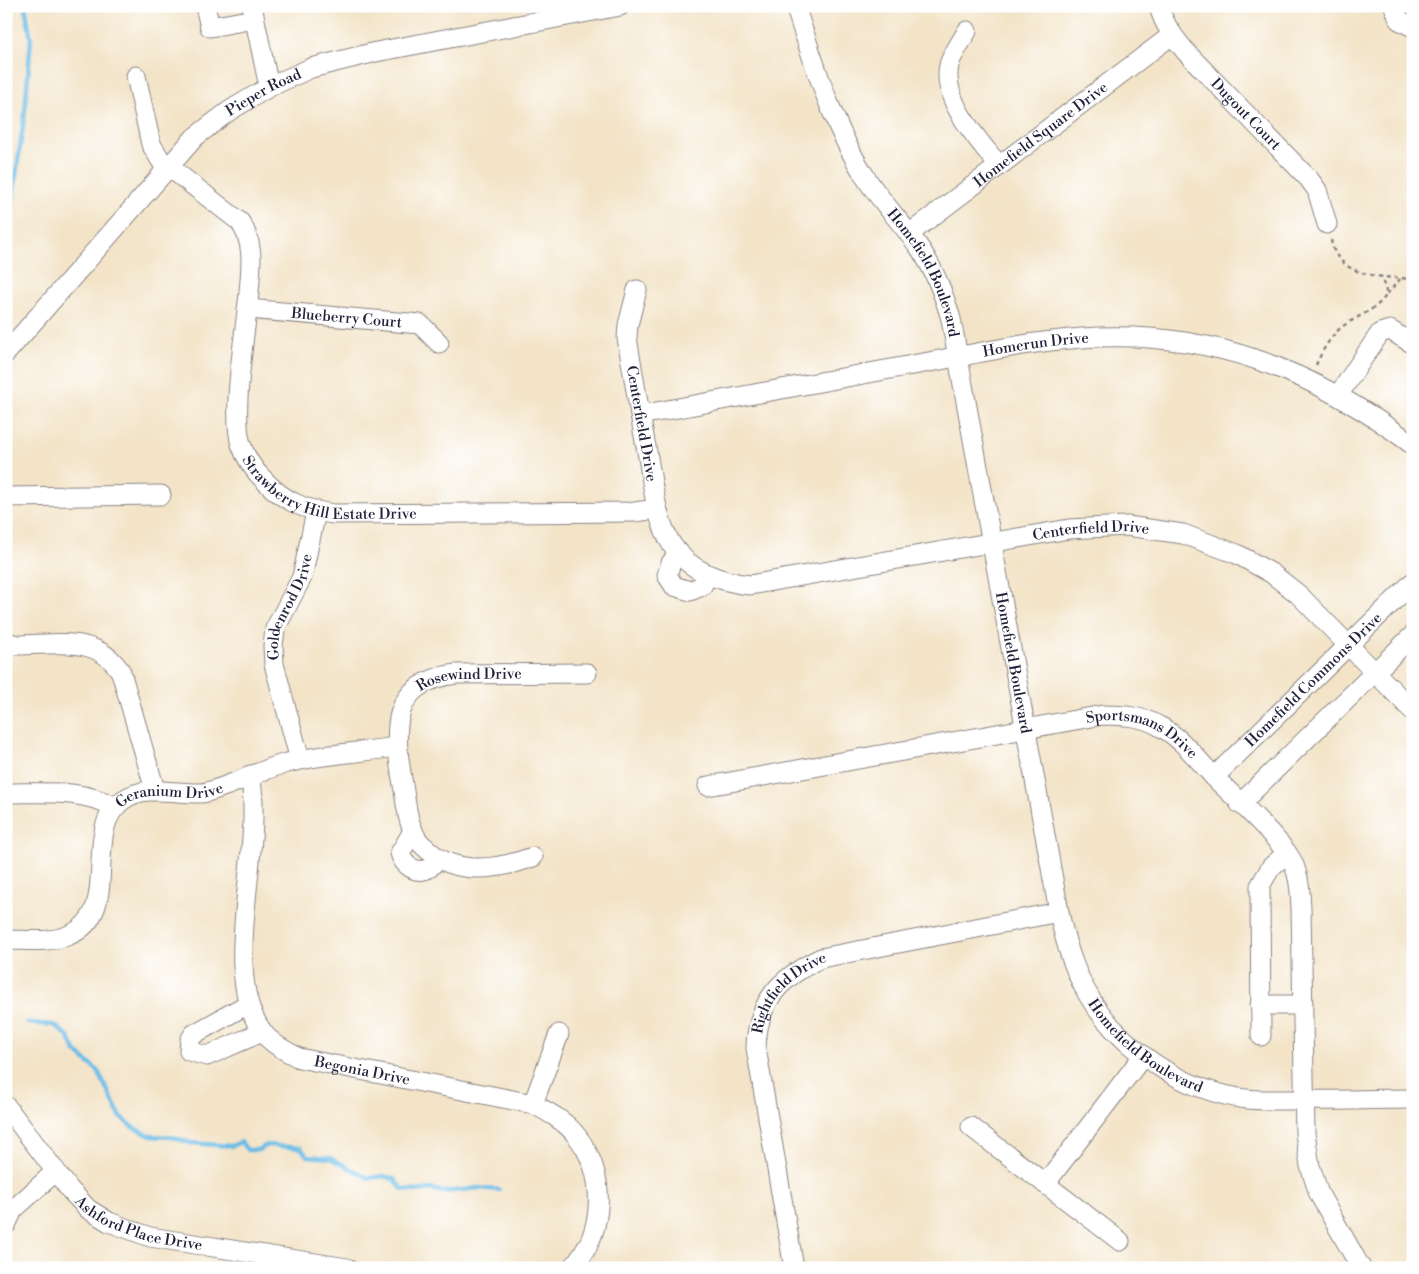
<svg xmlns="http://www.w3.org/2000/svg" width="1419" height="1274" viewBox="0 0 1419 1274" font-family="'Libre Bodoni',serif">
  <rect width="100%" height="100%" fill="#fff"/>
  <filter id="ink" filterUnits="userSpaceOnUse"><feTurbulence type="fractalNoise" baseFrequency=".02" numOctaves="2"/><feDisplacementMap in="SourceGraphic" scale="10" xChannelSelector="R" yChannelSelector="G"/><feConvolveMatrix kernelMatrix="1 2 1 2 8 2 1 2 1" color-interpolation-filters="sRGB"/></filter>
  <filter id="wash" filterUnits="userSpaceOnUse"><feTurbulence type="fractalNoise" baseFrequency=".0096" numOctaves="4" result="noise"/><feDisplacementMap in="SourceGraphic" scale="20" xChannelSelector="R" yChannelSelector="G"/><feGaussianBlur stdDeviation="1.12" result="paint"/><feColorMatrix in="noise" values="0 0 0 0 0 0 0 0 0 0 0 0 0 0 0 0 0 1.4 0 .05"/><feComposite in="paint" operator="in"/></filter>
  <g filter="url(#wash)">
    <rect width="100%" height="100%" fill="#f3e4c8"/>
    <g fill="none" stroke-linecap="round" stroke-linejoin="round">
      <path stroke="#6abce6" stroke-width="4.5" d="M6,294l7,-97 12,-86 6,-72 -6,-33
        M28,1023l26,2 14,11 7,15 23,20 22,45 12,11 19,9 21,1 19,6 40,3 10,-4 6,8h11l9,-5 34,3 6,8 23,2 39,20 14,-2 11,3 8,10 14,2 15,-2 13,3 35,-4 20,2"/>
    </g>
  </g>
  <g filter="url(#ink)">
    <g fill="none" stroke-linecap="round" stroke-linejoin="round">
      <defs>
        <g id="minor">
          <path d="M205,6l5,21 44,-8"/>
          <path d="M252,6l17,81"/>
          <path id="s1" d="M795,6c20,59 37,119 71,172 16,25 38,47 55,72 14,21 23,45 30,69l108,593c4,20 9,39 17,58 26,66 94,116 163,128 17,3 35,2 53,2 40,1 80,-1 121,-1"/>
          <path id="s2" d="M1159,6c4,18 15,31 26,45l124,128 8,11 10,34"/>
          <path d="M1394,6l5,14 14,7"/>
          <path d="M967,31c-5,10 -15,23 -18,34 -8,36 30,75 50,101"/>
          <path d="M136,76l15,68 15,25"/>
          <path id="s3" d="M168,166l72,56c15,22 11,44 9,70 -3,37 -18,120 -8,152 5,15 13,27 25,38 19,20 40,28 67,32l302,-2 22,-3"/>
          <path id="s4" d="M909,234l263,-199"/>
          <path id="s5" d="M637,290l-9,35 -1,13c7,40 13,79 21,119 5,30 8,62 24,88 17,26 49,37 78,40l319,-56 58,-3 56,8 54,20 34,19 27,21 115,117"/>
          <path id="s6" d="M247,309l173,15 19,19"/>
          <path id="s7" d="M6,353l189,-216 34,-26 40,-24 42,-19 65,-16 244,-46"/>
          <path d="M1339,394l41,-61 10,-3 23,14"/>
          <path id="s8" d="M640,415c89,-16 178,-33 267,-49 58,-10 116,-24 175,-28 127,-9 231,32 331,107"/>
          <path d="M6,497l155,-2"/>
          <path d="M679,552l-8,11 -4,12 7,11 16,5 12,-5 6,-11"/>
          <path d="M6,642l11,3c39,0 80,-11 104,27l34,118"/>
          <path id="s9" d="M300,760l-26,-96 -1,-18 2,-17 27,-52 14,-65"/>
          <path id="s10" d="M250,775c15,75 -32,196 12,256 9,13 24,20 37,27l234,46c15,8 31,16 43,31 31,38 30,97 -4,133"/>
          <path id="s11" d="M1214,777l199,-195"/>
          <path id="s12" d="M708,786l395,-71c19,0 39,1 56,11 22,11 39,34 56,52 24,24 52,48 72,75 12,16 13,35 14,54l4,226 5,33 9,28 42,74"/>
          <path d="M6,793c41,0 73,-4 110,14"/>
          <path d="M1240,804l173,-169"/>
          <path d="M413,831l-13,22c3,12 16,22 29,15 3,-2 6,-7 8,-9"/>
          <path id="s13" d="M533,857c-34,12 -76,20 -105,-7 -4,-4 -10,-8 -12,-13 -9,-16 -10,-35 -13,-52 -9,-53 -16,-102 53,-111l131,-1"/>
          <path id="s14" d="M6,940c20,0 42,3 61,-4 59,-22 12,-105 56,-136 22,-16 53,-6 78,-7 19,-2 58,-22 79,-28 37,-11 78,-12 116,-18"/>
          <path d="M248,1004l-54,30 -4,6 -1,11 18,5 55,-24"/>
          <path d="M1260,1005h43"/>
          <path d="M1261,1036l-1,-150 11,-19 16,-14"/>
          <path d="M533,1104l26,-70"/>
          <path id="s15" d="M6,1106l64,84 18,19 21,13 41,15 197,31"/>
          <path d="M971,1127l149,114"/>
          <path d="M1045,1184l98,-128"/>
          <path d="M6,1225l7,-15 43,-39"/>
          <path id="s16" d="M794,1268l-38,-220c1,-47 25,-71 65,-90l238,-46"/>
        </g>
      </defs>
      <use href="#minor" stroke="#8a8382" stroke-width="21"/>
      <path stroke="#8a8382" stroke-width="2.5" stroke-dasharray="4 4" stroke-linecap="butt" d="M1331,240c6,38 52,37 82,39
        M1387,294l14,-16
        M1316,365c8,-18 18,-36 37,-45 13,-8 25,-12 34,-26l-6,-18"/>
      <use href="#minor" stroke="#fff" stroke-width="19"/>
    </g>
  </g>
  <g text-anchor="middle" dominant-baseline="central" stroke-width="4" stroke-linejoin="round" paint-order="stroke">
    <g font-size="15" fill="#22223b" stroke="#fff">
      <text stroke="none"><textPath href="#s7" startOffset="369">Pieper Road</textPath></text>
      <text stroke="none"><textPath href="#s2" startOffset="140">Dugout Court</textPath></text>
      <text stroke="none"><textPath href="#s4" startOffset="165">Homefield Square Drive</textPath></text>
      <text stroke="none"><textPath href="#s1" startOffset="299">Homefield Boulevard</textPath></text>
      <text stroke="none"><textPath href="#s6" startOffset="100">Blueberry Court</textPath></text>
      <text stroke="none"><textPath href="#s8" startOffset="402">Homerun Drive</textPath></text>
      <text stroke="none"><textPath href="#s5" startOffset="136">Centerfield Drive</textPath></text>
      <text stroke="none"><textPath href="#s3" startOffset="426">Strawberry Hill Estate Drive</textPath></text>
      <text stroke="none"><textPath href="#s5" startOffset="698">Centerfield Drive</textPath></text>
      <text stroke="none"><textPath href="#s9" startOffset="160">Goldenrod Drive</textPath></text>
      <text stroke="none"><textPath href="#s1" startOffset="702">Homefield Boulevard</textPath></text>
      <text stroke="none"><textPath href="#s11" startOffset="139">Homefield Commons Drive</textPath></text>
      <text stroke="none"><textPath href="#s13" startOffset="340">Rosewind Drive</textPath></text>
      <text stroke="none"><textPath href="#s12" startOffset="445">Sportsmans Drive</textPath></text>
      <text stroke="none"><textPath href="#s14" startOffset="265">Geranium Drive</textPath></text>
      <text stroke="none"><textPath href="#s16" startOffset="292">Rightfield Drive</textPath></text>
      <text stroke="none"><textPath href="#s1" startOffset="1122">Homefield Boulevard</textPath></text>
      <text stroke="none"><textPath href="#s10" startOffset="371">Begonia Drive</textPath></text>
      <text stroke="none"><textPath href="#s15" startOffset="185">Ashford Place Drive</textPath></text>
    </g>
  </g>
  <rect width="1419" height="1274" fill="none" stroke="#fff" stroke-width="25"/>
</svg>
